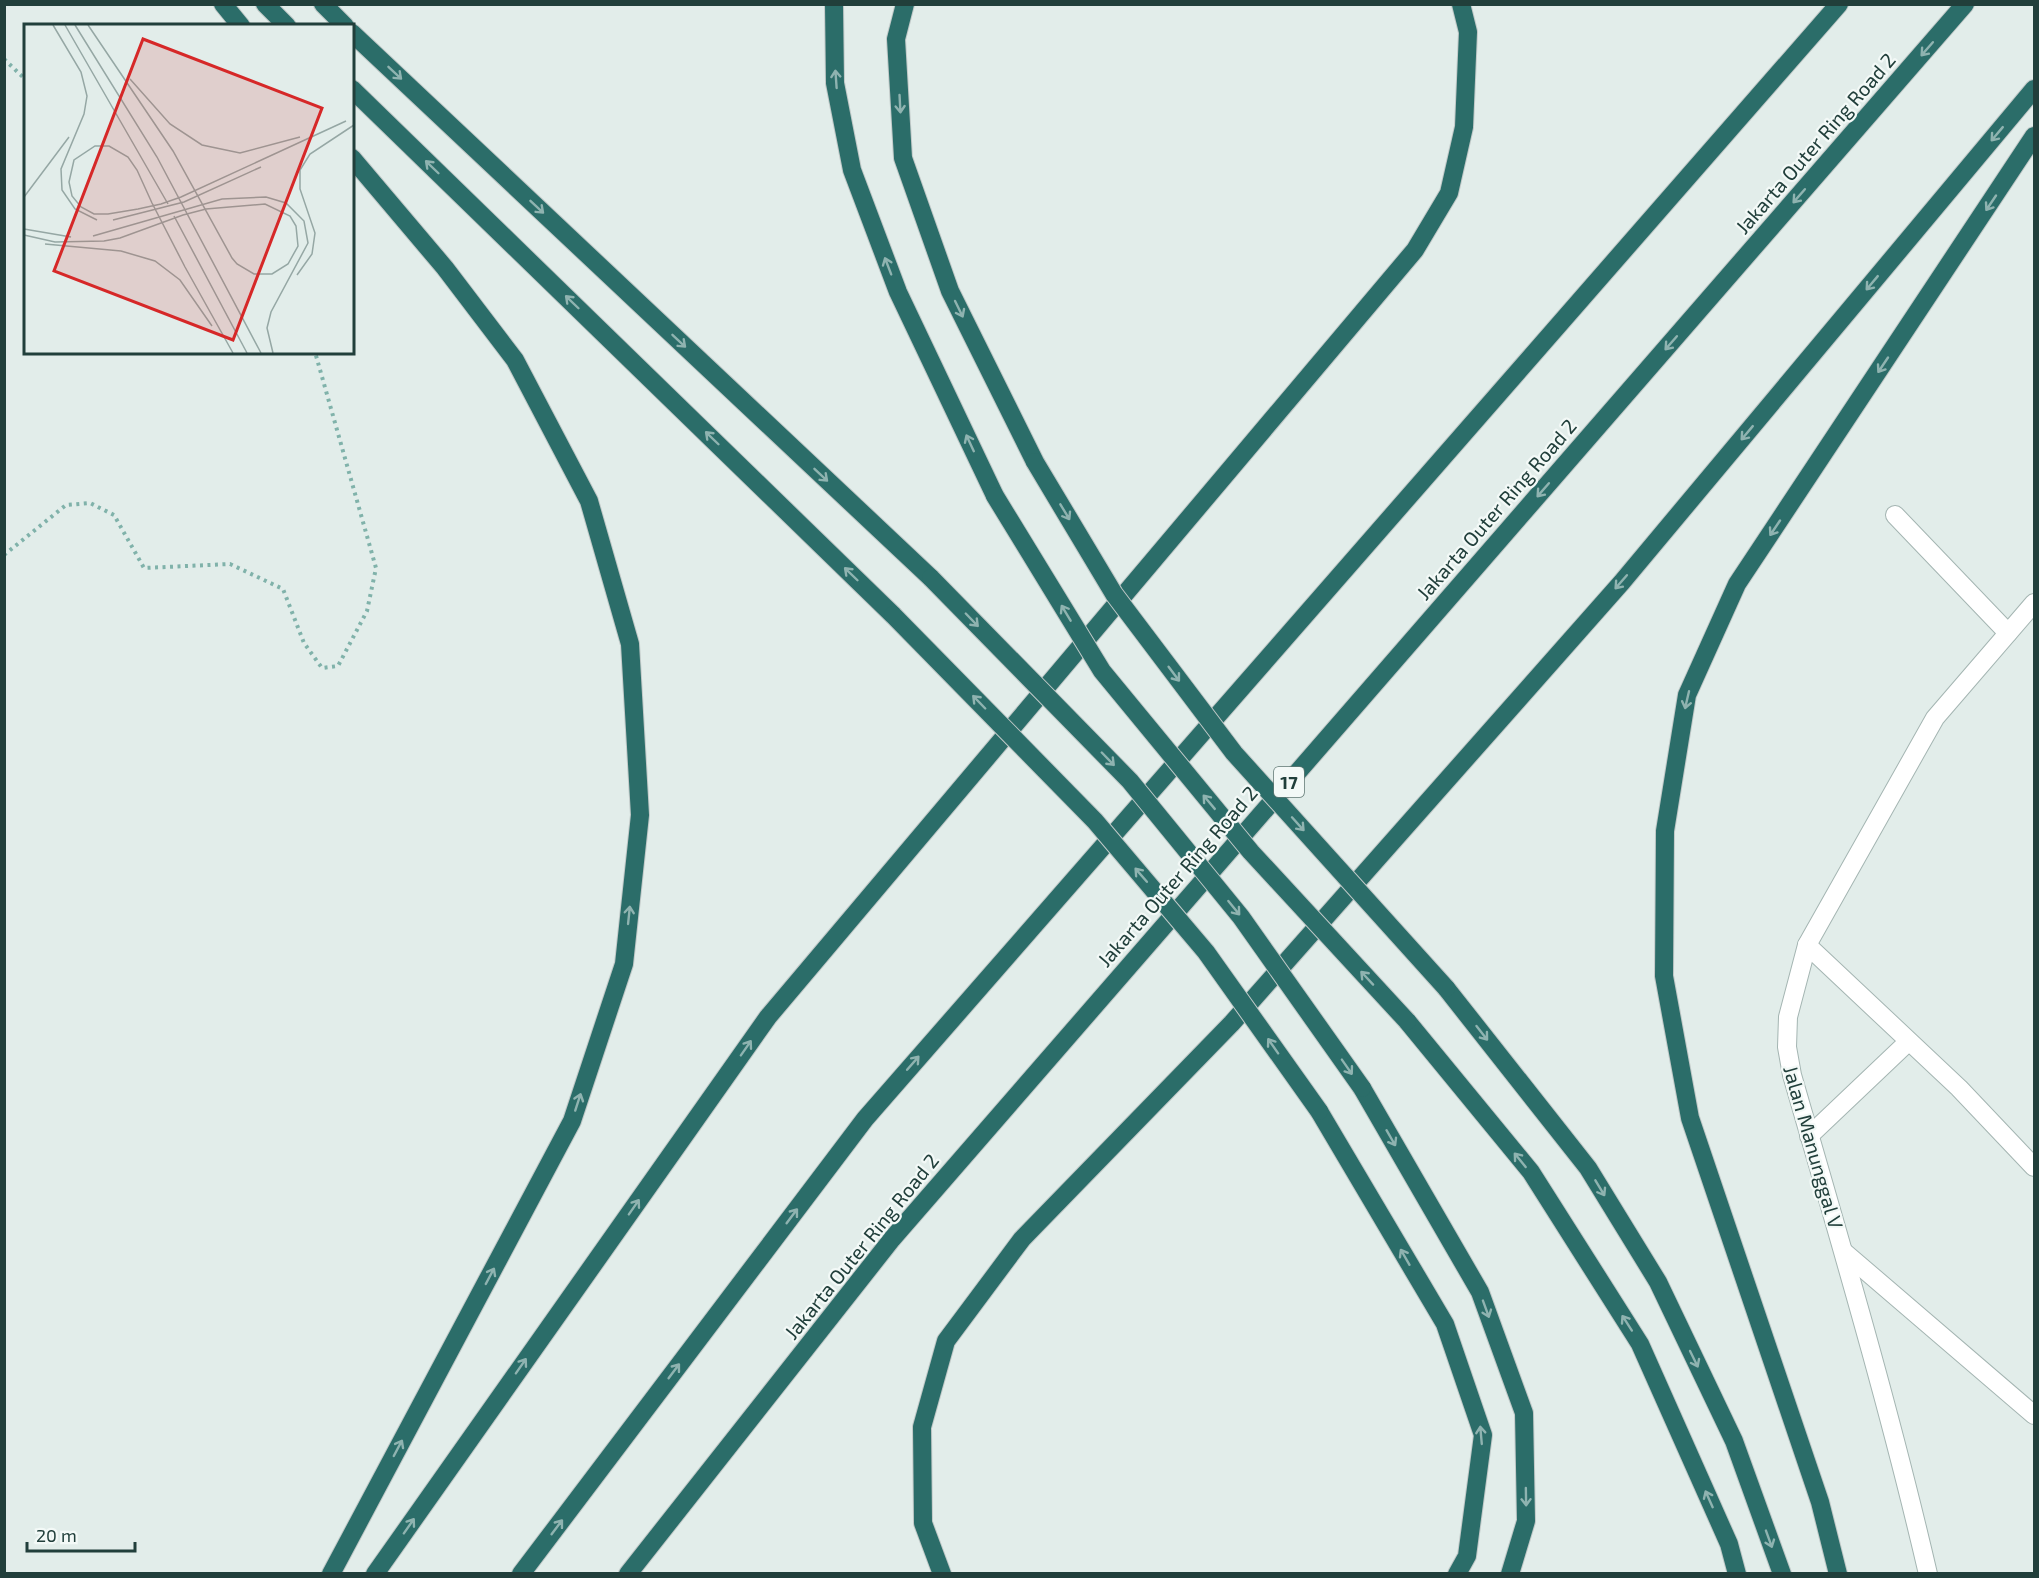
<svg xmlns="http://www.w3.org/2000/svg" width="2039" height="1578" viewBox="0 0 2039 1578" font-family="'Exo 2',sans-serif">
  <rect width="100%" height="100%" fill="#e2edea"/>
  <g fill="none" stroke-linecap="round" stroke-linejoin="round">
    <defs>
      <path id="service" d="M1844,1252l190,163"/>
      <path id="minor" d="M1895,515l113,118
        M1807,945l152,143 75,79
        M1809,1136l99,-94"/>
      <path id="tertiary" d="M1928,1574c-39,-168 -88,-333 -136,-499l-5,-28 1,-30 19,-72 128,-227 99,-115"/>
      <path id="motorway" d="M223,4l18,22
        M265,4l22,22
        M323,4l22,22
        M834,4l1,79 17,87 46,122 97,204
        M905,4l-9,35 7,119 47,133 85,171
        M352,33l579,545
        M352,89l541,526
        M1446,988l142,180 70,114 76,159 48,133
        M1407,1021l124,151 109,172 89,200 8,30
        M1362,1088l118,204 44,121 2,108 -16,53
        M1319,1111l126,213 38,111 -16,121 -10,18
        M331,1574l241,-453 52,-157 16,-149 -10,-171 -41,-143 -74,-141 -70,-92 -93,-110
        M375,1574l393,-557 647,-767 34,-57 15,-66 4,-95 -7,-28
        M521,1574l344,-455 974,-1115
        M628,1574l264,-335 1073,-1235
        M942,1574l-19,-51 -1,-96 24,-86 76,-102 210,-216 390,-441 412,-493
        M1838,1574l-18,-72 -130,-384 -26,-142 1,-145 22,-136 50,-111 297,-448"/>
    </defs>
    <use href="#service" stroke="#a4b5b2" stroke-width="20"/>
    <use href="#minor" stroke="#a4b5b2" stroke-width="20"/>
    <use href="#tertiary" stroke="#a4b5b2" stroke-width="20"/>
    <use href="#motorway" stroke="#c1c9c8" stroke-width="20"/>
    <path stroke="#80b2aa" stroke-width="4" stroke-dasharray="3 4.5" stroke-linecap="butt" d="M4,59l22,21
      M4,555l62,-50 24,-2 24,12 30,53 86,-4 53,25 21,54 18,25 16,-2 29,-55 9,-43 -61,-216"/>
    <use href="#service" stroke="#fff" stroke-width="18"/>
    <use href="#minor" stroke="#fff" stroke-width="18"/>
    <use href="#tertiary" stroke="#fff" stroke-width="18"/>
    <use href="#motorway" stroke="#2b6d69" stroke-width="18"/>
    <defs>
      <path id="motorway-bridge" d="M1035,462l79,132 120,159 212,235
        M995,496l107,175 149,181 156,169
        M931,578l199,203 111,136 121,171
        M893,615l202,206 111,131 113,159"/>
    </defs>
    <use href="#motorway-bridge" stroke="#c1c9c8" stroke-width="20" stroke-linecap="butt"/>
    <use href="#motorway-bridge" stroke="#2b6d69" stroke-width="18"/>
  </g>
  <defs><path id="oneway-shaft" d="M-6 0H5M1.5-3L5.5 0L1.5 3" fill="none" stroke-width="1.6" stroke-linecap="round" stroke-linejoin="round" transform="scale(1.5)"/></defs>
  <g stroke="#8fb3b0">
    <use href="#oneway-shaft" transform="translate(1927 49) rotate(131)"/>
    <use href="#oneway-shaft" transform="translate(395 73) rotate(43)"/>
    <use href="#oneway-shaft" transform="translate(836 79) rotate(-94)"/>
    <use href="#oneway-shaft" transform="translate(900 104) rotate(87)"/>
    <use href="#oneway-shaft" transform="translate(1997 134) rotate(130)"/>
    <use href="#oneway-shaft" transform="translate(432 167) rotate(-136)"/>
    <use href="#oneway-shaft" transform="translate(1799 196) rotate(131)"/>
    <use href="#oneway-shaft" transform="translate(1991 203) rotate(124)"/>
    <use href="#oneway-shaft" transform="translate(537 207) rotate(43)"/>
    <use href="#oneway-shaft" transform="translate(888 266) rotate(-111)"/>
    <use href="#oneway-shaft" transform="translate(1872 283) rotate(130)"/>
    <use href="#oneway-shaft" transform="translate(572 302) rotate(-136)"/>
    <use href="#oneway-shaft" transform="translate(959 309) rotate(64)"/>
    <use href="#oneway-shaft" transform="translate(679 341) rotate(43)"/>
    <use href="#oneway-shaft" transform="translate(1671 343) rotate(131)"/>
    <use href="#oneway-shaft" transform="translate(1883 365) rotate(124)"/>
    <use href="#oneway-shaft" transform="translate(1747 433) rotate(130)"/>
    <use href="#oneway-shaft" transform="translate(712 438) rotate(-136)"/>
    <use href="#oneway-shaft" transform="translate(970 443) rotate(-115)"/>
    <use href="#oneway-shaft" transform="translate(821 475) rotate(43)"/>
    <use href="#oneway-shaft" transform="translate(1543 490) rotate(131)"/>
    <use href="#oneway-shaft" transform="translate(1065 512) rotate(59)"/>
    <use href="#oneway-shaft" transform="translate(1775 528) rotate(124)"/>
    <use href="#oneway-shaft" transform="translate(851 574) rotate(-136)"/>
    <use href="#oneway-shaft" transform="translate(1621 582) rotate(131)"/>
    <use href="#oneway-shaft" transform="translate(1066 613) rotate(-121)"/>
    <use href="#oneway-shaft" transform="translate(972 620) rotate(46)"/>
    <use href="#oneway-shaft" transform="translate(1174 674) rotate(53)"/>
    <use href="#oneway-shaft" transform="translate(1687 700) rotate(103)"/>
    <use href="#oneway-shaft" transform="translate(979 702) rotate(-134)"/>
    <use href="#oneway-shaft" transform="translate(1108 759) rotate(46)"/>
    <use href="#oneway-shaft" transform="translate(1209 802) rotate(-130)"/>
    <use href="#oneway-shaft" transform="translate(1298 824) rotate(48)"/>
    <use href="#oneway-shaft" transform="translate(1141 875) rotate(-131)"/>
    <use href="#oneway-shaft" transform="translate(1234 908) rotate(51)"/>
    <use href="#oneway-shaft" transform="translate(629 915) rotate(-84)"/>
    <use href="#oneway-shaft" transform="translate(1367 978) rotate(-133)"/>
    <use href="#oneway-shaft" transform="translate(1482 1033) rotate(52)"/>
    <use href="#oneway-shaft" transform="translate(1273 1046) rotate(-125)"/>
    <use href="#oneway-shaft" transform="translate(746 1048) rotate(-55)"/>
    <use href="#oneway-shaft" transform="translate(913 1063) rotate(-49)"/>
    <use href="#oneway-shaft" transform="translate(1347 1067) rotate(55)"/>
    <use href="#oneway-shaft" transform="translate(578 1102) rotate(-72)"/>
    <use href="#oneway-shaft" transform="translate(1391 1138) rotate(60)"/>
    <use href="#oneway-shaft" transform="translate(1520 1160) rotate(-129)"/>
    <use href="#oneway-shaft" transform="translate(1600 1188) rotate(59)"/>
    <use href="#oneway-shaft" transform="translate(634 1207) rotate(-55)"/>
    <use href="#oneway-shaft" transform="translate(792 1216) rotate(-53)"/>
    <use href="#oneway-shaft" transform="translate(1405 1257) rotate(-120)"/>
    <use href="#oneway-shaft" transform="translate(490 1276) rotate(-62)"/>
    <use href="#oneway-shaft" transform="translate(1486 1309) rotate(70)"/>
    <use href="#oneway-shaft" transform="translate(1627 1323) rotate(-123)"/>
    <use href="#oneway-shaft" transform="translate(1694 1359) rotate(64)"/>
    <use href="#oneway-shaft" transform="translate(521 1366) rotate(-55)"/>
    <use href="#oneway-shaft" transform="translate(674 1371) rotate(-53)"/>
    <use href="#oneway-shaft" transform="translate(1481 1435) rotate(-95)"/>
    <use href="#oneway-shaft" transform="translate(398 1448) rotate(-62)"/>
    <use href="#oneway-shaft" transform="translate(1526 1497) rotate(89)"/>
    <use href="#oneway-shaft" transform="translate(1709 1499) rotate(-114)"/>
    <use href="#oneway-shaft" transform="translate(409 1526) rotate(-55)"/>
    <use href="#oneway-shaft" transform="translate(557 1527) rotate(-53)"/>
    <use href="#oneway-shaft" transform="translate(1769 1539) rotate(70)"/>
  </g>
  <g text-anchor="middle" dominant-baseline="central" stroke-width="4.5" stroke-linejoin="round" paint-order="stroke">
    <rect fill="#f3f9f7" stroke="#607773" stroke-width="1.5" x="1274" y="767" width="30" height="30" rx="4.5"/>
    <g font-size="18" font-weight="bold" fill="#213f3b">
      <text x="1289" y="782">17</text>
    </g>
    <g font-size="20" fill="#213f3b" stroke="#f3f9f7">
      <text transform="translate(1815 143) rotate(-49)">Jakarta Outer Ring Road 2</text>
      <text transform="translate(1496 509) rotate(-49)">Jakarta Outer Ring Road 2</text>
      <text transform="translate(1177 876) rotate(-49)">Jakarta Outer Ring Road 2</text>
      <text transform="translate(1814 1147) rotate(74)">Jalan Manunggal V</text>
      <text transform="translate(861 1246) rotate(-51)">Jakarta Outer Ring Road 2</text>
    </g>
  </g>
  <g transform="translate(24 24)">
    <rect width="330" height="330" fill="#e2edea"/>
    <path fill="none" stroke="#95a7a4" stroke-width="1.5" d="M29,1l28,47 6,24 -3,18 -23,55 1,21 13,19 22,11M41,1l103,179M51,1l82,132 104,196M106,55l40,45 32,21 38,8 60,-16M0,173l45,-60M150,192l73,137M89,196l71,-18 77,-35M0,205l47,8M0,211l31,7 49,-1 16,-3 63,-23 23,-6 59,-5 25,12 6,10 2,20 -10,18 -16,10h-18l-17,-10 -5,-6 -59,-107 -85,-126M69,212l129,-37 44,-2 20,6 18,18 4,22 -37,69 -4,16 6,25M21,220l76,7 34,10 25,19 32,46M273,251l15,-21 3,-21 -15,-44v-19l10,-16 44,-29M209,329l-48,-86 -33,-64 -15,-33 -9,-13 -19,-11h-14l-21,14 -5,22 3,14 9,11 13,7h14l30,-5 23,-5 20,-7 165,-76"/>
    <path fill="#d62828" fill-opacity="0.15" stroke="#d62828" stroke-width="3" d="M119,15l179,69 -89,232 -179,-69z"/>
    <rect width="330" height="330" fill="none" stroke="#213f3b" stroke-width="3"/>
  </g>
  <rect width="2039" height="1578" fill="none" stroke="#213f3b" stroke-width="12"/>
  <path d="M27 1542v9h108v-9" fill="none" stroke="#213f3b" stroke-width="3"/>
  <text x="36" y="1542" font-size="18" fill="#213f3b" stroke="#f3f9f7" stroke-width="4.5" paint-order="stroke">20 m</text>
</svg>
